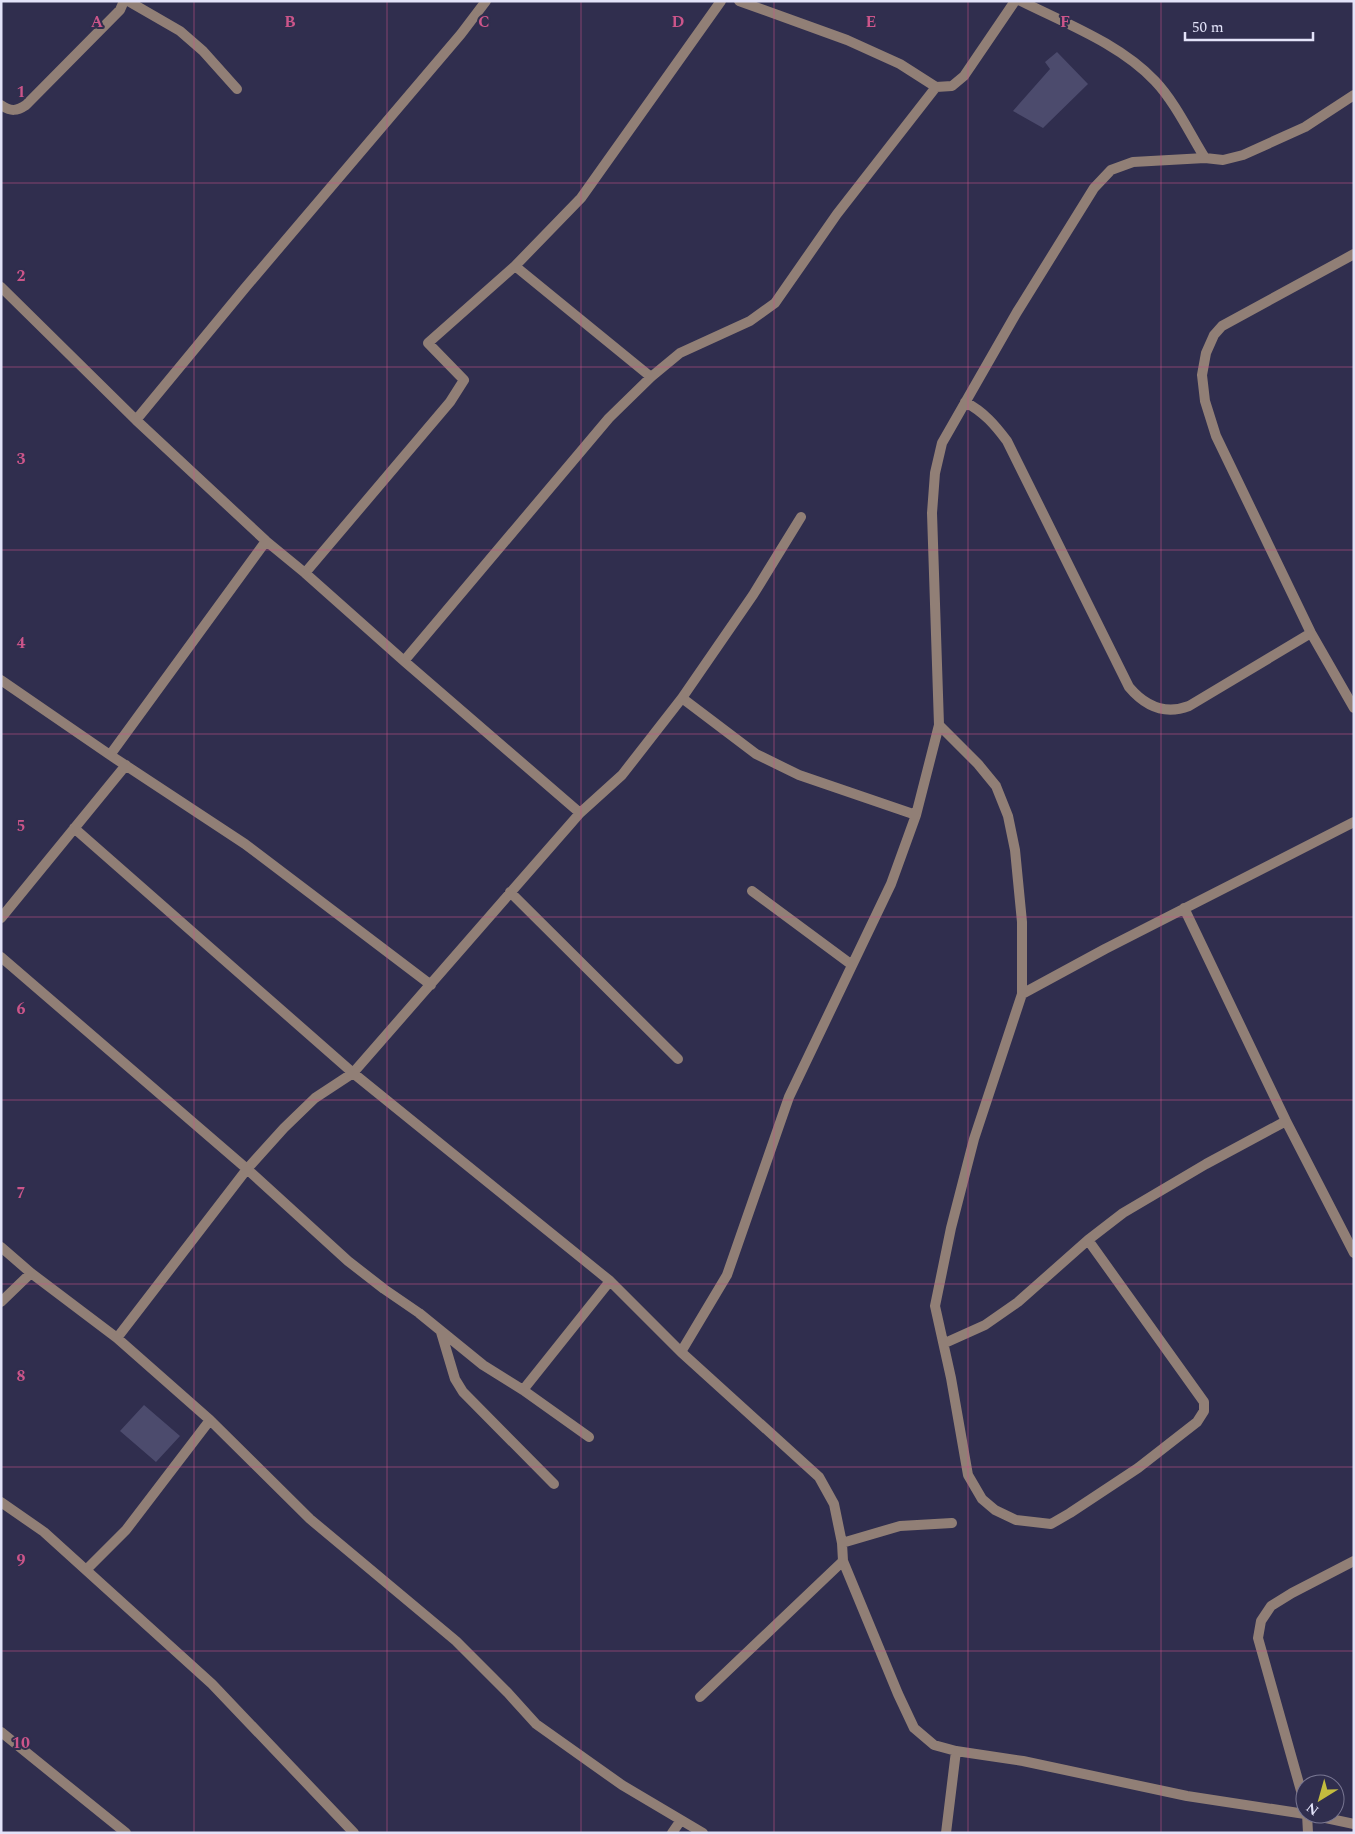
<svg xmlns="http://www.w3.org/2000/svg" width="1355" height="1834" viewBox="0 0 1355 1834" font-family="Spectral,serif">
  <rect width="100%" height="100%" fill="#302e4e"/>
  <path fill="#4c4b6d" d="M1057,52l31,32 -45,44 -30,-17 37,-42 -5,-7z
    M144,1405l36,31 -24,26 -36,-31z"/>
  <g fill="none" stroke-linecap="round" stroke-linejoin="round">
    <path stroke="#917f76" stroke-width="10" d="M128,1l52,30 23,20 34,38"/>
    <path stroke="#917f76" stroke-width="10" d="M739,1l108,39 53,24 36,23
      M1021,1c46,23 99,43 134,80 20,21 35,53 50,77
      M1,105c10,7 16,6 25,0l94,-95 4,-9
      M1354,254l-132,72 -8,9 -8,18 -4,22 3,26 11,35 95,197 43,75
      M515,266l136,111
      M1,287l135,133 130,121 39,32 99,88 176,152
      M965,402c19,10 30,23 42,39l122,246c16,19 36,28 60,19l122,-73
      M136,420l109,-132 216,-254 25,-33
      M305,573l145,-171 14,-22 -36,-37 87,-77 66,-68 140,-197
      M404,661l205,-243 42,-41 29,-24 70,-32 25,-18 62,-89 99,-127 16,-1 12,-10 51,-75
      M1,680l109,75 135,89 186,141
      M682,698l74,56 43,21 117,40
      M939,725l39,39 18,22 12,30 7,34 7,72v72l-48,145 -23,89 -16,78 16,72 17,97 14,24 13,11 21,10 35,4 19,-11 68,-45 59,-46 7,-11v-9l-116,-162
      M110,755l156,-214
      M74,828l279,245 257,208 71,71 138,125 15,27 8,39 1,18 55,133 16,34 20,17 22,6 67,10 164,35 118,18
      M752,891l100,74
      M510,892l168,167
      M1184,908l102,213 68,132
      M1,918l125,-153
      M1,957l246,212 101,92 36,28 35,24 64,52 40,25 66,47
      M1022,994l83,-45 249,-127
      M1,1247l30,26 86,65 93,82 100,99 146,122 52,52 28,31 86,61 81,48
      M1,1302l30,-29
      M441,1332l14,47 8,13 91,92
      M117,1338l130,-169 37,-41 31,-30 38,-25 227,-260 42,-38 60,-77 71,-103 48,-78
      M945,1343l40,-18 33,-23 70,-62 35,-27 83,-49 80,-43
      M681,1352l46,-77 62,-178 102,-213 25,-69 23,-90 -7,-212 3,-40 7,-30 75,-131 77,-124 17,-18 22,-8 72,-4 18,2 20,-5 62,-28 49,-32
      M523,1390l87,-109
      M1,1502l43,30 168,152 142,149
      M842,1543l58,-17 52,-3
      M86,1570l40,-40 84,-110
      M700,1697l143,-136
      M1,1732l125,101
      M1305,1805l-47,-167 3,-17 10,-15 21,-13 62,-32
      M672,1833l9,-13
      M946,1833l10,-82
      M1308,1833l-1,-19 47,10"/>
  </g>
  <path fill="none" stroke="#cc558a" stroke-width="1" stroke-opacity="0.55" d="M194,1v1832M387,1v1832M581,1v1832M774,1v1832M968,1v1832M1161,1v1832M1,183h1353M1,367h1353M1,550h1353M1,734h1353M1,917h1353M1,1100h1353M1,1284h1353M1,1467h1353M1,1651h1353"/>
  <g font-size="16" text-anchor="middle" font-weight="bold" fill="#cc558a" stroke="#302e4e" stroke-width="4" stroke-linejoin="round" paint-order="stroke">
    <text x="97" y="27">A</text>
    <text x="290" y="27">B</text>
    <text x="484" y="27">C</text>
    <text x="678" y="27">D</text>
    <text x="871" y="27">E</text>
    <text x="1065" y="27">F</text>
    <text x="21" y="97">1</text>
    <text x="21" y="281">2</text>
    <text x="21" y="464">3</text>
    <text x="21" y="648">4</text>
    <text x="21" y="831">5</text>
    <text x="21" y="1014">6</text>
    <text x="21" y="1198">7</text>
    <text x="21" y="1381">8</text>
    <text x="21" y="1565">9</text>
    <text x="21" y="1748">10</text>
  </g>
  <rect width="1355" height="1834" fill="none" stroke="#e3e3f9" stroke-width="5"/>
  <g transform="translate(1320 1799) rotate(217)"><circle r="24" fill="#302e4e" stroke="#787692"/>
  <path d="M0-4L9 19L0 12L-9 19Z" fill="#c4bc3e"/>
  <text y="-8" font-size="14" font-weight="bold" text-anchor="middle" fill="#e3e3f9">N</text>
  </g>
  <path d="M1185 32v8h128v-8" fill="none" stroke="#e3e3f9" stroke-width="2.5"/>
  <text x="1192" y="32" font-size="15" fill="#e3e3f9" stroke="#302e4e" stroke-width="4" paint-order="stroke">50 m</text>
</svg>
